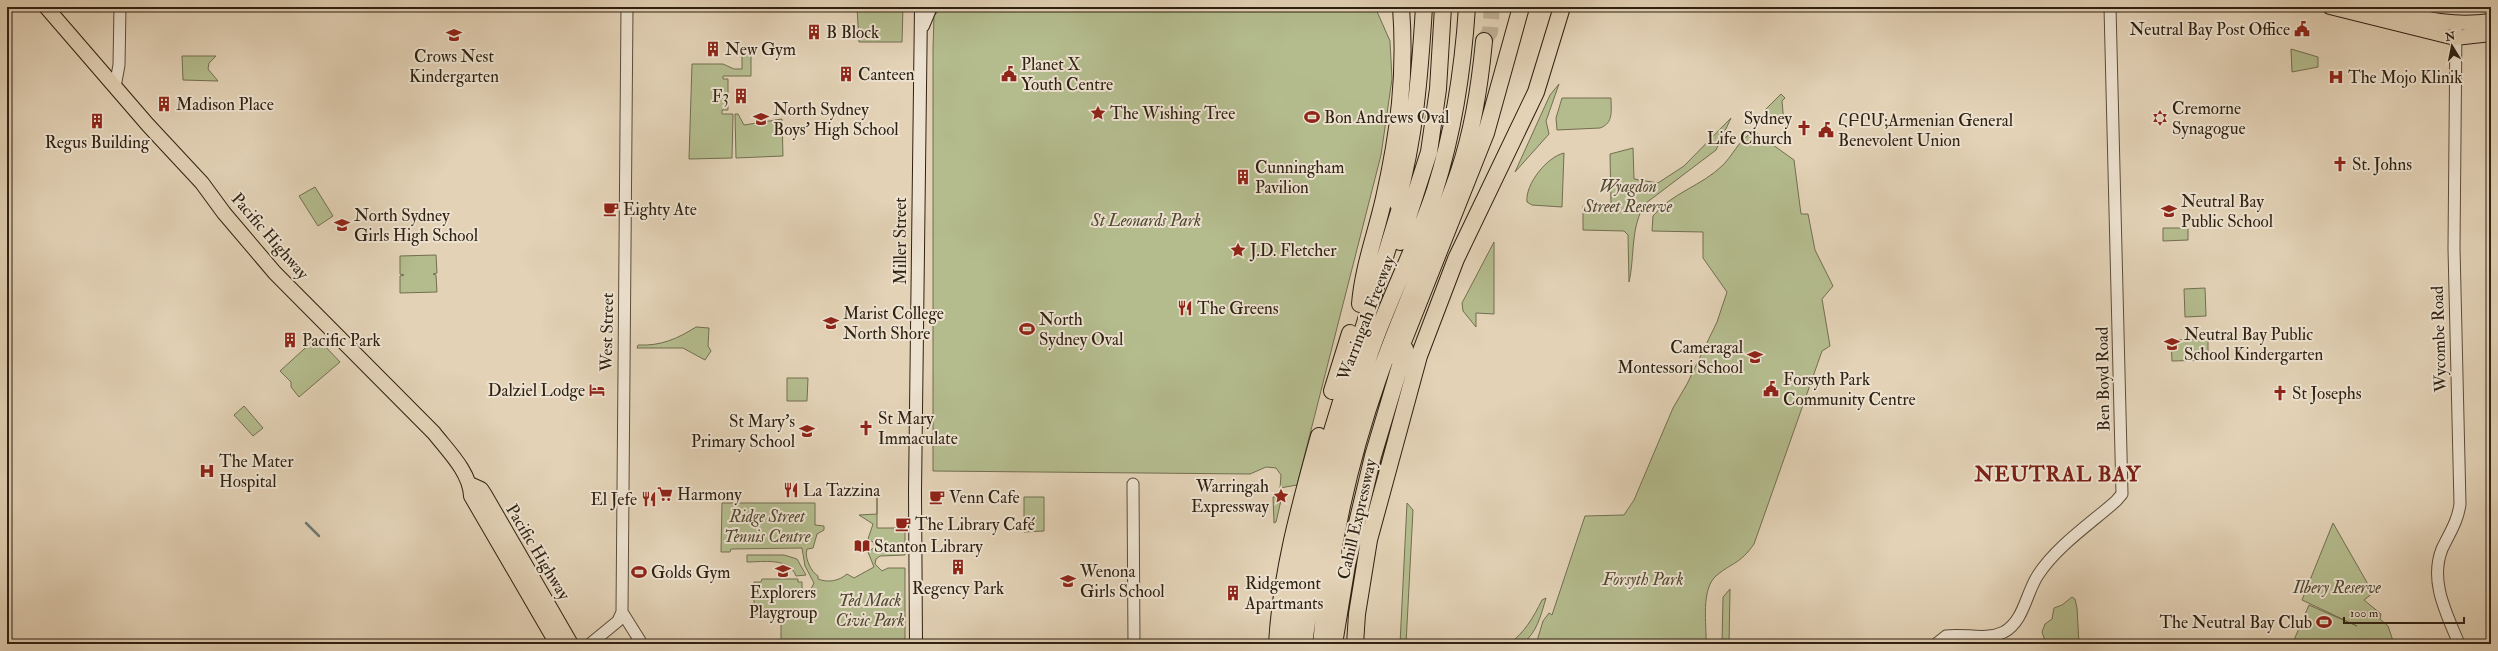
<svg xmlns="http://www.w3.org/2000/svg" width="2498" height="651" viewBox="0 0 2498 651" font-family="'IM FELL Double Pica','Noto Serif Armenian',serif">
  <rect width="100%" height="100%" fill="#e3d2b6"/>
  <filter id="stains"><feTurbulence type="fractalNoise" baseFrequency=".005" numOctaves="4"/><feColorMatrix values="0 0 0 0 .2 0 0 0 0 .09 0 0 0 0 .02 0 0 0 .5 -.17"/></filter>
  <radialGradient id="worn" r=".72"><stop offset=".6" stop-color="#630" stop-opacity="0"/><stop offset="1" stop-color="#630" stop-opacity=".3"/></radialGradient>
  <path fill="#b4bc8e" stroke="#726e50" d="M857,7h46l-1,35h-43z
    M942,7h433l15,34 2,38 -11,76 -84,330 -17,3 1,-13 -5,-7 -10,-1 -16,7 -317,-3v-423l1,-32z
    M742,46h9v30h-28v3h5v31h-6v4h11l-1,44 -43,1 3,-95h31l11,5h8z
    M2291,49l27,8v10l-26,5z
    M182,56h34l-7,7 -1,6 10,12 -35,-1z
    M1559,84l-13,37 3,13 -34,38 35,-77z
    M1781,94l4,4 -3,3 2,22 -3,2 -14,-8 -3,-6z
    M1562,98h49c0,12 3,25 -11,30l-43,2 -1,-12z
    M735,114h3l6,11 38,-6 1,37 -47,2z
    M1731,118l-15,32 -70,53c-16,22 -11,53 -17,79l-1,-47 -4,-4 -41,-1v-24h28l-1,-52 23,-6 1,31 24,4 26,-17z
    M1755,132l39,28 7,54h7l7,36 18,36 -11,13 8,47 -8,5 -68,193c-14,20 -21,18 -37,31 -17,14 -10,50 -11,69h-148l-1,-2 -20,-1 6,-20 6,-8 3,2 33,-99 39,-1 10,-15 39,-92 14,-24 30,-62 10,-30 -24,-34v-26l-51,-1 1,-15c18,-23 49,-30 70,-51 10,-10 19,-30 32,-33z
    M1564,153l-2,54 -30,-2 -5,-3c-2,-18 20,-45 37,-49z
    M315,187l18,29 -15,10 -19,-30z
    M2163,228h25v12l-25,1z
    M1494,242v72l-18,-1v14l-13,-16 -1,-8z
    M436,255l1,18 -4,1 3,1 1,17 -37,1v-17l4,-1 -4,-1v-18z
    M2205,288l1,28 -21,1 -1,-28z
    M696,327l13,1 -1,18 3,5 -6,9 -22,-12h-46l1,-3c23,1 39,-6 58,-18z
    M2208,339v21l-36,1 -1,-21z
    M314,340l7,2 19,20 -41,35 -8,-10v-5l-11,-11z
    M787,378h21l-1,23h-20z
    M244,406l19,22 -10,8 -19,-21z
    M877,493v35h28v27l-25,1 -4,3 -1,5 7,7 6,-3h17v76h-124v-30h-27v-32h7l1,-3h36v3h4v10l9,-3 3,-6 -9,-17 -3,-18 -71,1 -1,3h-9l1,-49h93v22l9,1v4l-7,4 -4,14 -6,1c-3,8 4,23 11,27v3c10,4 21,2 29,-5l7,4 20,-11 -6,-15 7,-5 -2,-5 -5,-3 5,-15 -14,-9 18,-1z
    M1282,496l-6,26 -2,1 -1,-26z
    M1024,497h20v34l-20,1z
    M1407,503l6,7 -7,134h-6z
    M2333,523l40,70 -9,7 17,14 -1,5 8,7 6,18h-90l-10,-4 15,-35 48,21 -55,-26z
    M747,555h37l13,4 9,16 -10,1c-7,-19 -33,-14 -49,-14z
    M1730,589l-1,55h-7l1,-47z
    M2072,597l3,2 2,9 2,36h-33l-4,-12 3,-8 7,-5 2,-11 8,-3z
    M1546,598c-5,17 -9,35 -24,46h-13c16,-12 24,-26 33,-44z"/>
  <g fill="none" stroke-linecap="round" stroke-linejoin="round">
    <path stroke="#6f7a75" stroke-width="2.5" d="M306,523l13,13"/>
    <path stroke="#bfaf95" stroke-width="16" stroke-dasharray="16 8" stroke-linecap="butt" d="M1484,41l6,-9 2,-25"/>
    <defs>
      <path id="tertiary" d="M2456,24l-2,224 6,256c-2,17 -11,30 -18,45 -13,33 5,65 17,95
        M115,87l4,-22 1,-58
        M1133,484l1,160
        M622,612l20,32
        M590,644l28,-23 4,-9 5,-605
        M1936,644l10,-8c19,-3 39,5 58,-4 20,-11 22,-39 34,-57 19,-29 52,-51 78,-74l6,-7 -12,-487"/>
      <path id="secondary" d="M923,26l8,-19
        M916,644l-1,-152 6,-485"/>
      <path id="primary" d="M46,7l102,118 54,58 22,30 51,60 159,160c14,18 36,39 37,63l86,148
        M470,484l11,5 4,6 86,149"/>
      <path id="trunk" d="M2330,7l125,31 36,-4
        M2378,7c42,10 69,20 113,14"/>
      <path id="motorway" d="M1400,242l29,-90 9,-63 5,-82
        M1360,304c3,-37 16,-70 24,-106 15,-66 22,-124 17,-191
        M1397,357l89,-224 35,-126
        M1332,391l18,-58
        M1277,644c4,-72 23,-139 42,-208
        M1290,644l15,-98 20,-92 75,-246 -3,-6c18,-63 23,-130 27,-195
        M1304,644c13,-99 34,-196 66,-291 19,-55 47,-108 65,-163 19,-60 28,-121 32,-183
        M1321,644c8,-89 27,-180 57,-265 24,-70 57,-137 81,-208 14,-41 21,-87 25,-130
        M1334,644l13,-79 26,-109 32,-107
        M1355,644l2,-30 12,-74 50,-184 37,-97 80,-167 26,-85"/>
    </defs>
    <use href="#tertiary" stroke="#5c4d3a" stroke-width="13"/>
    <use href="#secondary" stroke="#2f2111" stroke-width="14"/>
    <use href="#primary" stroke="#2f2111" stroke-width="16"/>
    <use href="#trunk" stroke="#2f2111" stroke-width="16"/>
    <use href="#motorway" stroke="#2f2111" stroke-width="18"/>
    <use href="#tertiary" stroke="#ede2d0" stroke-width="11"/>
    <use href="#secondary" stroke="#ede2d0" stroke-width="12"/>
    <use href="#primary" stroke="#e3d2b6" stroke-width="14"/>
    <use href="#trunk" stroke="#e3d2b6" stroke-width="14"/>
    <use href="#motorway" stroke="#e3d2b6" stroke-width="16"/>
  </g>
  <defs>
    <symbol id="civic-bare" viewBox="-9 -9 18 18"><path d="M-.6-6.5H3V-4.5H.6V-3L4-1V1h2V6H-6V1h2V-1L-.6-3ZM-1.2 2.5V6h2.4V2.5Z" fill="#8f2418" stroke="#ede2d0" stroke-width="2.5" paint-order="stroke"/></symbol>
    <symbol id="building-bare" viewBox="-9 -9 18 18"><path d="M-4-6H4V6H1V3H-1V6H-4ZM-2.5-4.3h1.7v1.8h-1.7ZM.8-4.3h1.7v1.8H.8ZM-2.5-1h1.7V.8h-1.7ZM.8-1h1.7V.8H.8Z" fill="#8f2418" stroke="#ede2d0" stroke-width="2.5" paint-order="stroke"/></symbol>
    <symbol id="school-bare" viewBox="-9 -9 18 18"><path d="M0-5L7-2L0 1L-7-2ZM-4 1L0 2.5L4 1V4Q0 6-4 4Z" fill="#8f2418" stroke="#ede2d0" stroke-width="2.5" paint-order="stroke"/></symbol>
    <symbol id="hospital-bare" viewBox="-9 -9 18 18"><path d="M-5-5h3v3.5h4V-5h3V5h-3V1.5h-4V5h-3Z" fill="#8f2418" stroke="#ede2d0" stroke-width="2.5" paint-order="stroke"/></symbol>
    <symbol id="sight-bare" viewBox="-9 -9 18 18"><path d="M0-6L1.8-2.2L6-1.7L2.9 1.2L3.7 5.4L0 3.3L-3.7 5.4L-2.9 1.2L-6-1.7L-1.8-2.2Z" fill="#8f2418" stroke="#ede2d0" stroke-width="2.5" paint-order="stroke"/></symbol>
    <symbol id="stadium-bare" viewBox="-9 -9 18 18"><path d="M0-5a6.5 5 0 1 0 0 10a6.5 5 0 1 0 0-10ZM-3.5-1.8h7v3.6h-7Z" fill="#8f2418" stroke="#ede2d0" stroke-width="2.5" paint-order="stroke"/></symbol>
    <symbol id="synagogue-bare" viewBox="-9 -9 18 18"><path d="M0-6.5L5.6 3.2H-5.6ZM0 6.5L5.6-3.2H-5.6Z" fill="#8f2418" stroke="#ede2d0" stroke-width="2.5" paint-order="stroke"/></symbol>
    <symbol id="church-bare" viewBox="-9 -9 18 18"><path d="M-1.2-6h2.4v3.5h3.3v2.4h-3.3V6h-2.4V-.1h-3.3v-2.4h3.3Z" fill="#8f2418" stroke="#ede2d0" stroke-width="2.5" paint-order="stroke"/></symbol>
    <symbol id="cafe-bare" viewBox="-9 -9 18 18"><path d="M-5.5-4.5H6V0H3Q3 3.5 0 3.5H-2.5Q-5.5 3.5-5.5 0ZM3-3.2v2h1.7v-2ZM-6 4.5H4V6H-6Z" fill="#8f2418" stroke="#ede2d0" stroke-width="2.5" paint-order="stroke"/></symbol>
    <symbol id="restaurant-bare" viewBox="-9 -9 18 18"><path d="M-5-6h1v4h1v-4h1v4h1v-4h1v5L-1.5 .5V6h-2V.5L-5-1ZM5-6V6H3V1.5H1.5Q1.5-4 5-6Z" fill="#8f2418" stroke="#ede2d0" stroke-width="2.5" paint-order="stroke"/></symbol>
    <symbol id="hotel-bare" viewBox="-9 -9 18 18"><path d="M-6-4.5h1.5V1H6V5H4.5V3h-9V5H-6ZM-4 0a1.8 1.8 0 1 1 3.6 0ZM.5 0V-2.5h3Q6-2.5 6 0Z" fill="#8f2418" stroke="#ede2d0" stroke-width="2.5" paint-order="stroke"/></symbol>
    <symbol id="supermarket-bare" viewBox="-9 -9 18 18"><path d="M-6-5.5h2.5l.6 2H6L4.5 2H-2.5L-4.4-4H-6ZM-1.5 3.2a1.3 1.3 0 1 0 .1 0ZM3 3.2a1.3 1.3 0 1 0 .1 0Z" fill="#8f2418" stroke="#ede2d0" stroke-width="2.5" paint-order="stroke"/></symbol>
    <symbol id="library-bare" viewBox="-9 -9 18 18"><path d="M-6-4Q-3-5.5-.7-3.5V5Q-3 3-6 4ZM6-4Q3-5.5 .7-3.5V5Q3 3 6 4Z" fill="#8f2418" stroke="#ede2d0" stroke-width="2.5" paint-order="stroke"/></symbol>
  </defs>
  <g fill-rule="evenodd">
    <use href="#civic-bare" x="2291" y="18" width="22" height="22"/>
    <use href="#building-bare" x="803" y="21" width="22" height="22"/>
    <use href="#school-bare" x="443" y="24" width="22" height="22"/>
    <use href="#building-bare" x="702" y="38" width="22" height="22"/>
    <use href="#building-bare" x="835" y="63" width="22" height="22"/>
    <use href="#civic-bare" x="998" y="63" width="22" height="22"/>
    <use href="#hospital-bare" x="2325" y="66" width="22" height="22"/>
    <use href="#building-bare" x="730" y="85" width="22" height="22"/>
    <use href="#building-bare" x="153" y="93" width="22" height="22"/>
    <use href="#sight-bare" x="1087" y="102" width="22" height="22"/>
    <use href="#stadium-bare" x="1301" y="106" width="22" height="22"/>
    <use href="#synagogue-bare" x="2149" y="107" width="22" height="22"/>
    <use href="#school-bare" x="750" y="108" width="22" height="22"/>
    <use href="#building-bare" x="86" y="110" width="22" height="22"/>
    <use href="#church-bare" x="1793" y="117" width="22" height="22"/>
    <use href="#civic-bare" x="1815" y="119" width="22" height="22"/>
    <use href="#church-bare" x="2329" y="153" width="22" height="22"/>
    <use href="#building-bare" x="1232" y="166" width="22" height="22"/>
    <use href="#cafe-bare" x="600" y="198" width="22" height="22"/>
    <use href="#school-bare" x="2158" y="200" width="22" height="22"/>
    <use href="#school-bare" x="331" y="214" width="22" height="22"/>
    <use href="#sight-bare" x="1227" y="239" width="22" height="22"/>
    <use href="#restaurant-bare" x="1174" y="297" width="22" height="22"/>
    <use href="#school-bare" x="820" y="312" width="22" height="22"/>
    <use href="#stadium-bare" x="1016" y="318" width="22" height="22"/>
    <use href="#building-bare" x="279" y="329" width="22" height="22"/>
    <use href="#school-bare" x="2161" y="333" width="22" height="22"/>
    <use href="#school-bare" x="1744" y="346" width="22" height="22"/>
    <use href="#civic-bare" x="1760" y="378" width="22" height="22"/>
    <use href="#hotel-bare" x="586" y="379" width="22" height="22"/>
    <use href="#church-bare" x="2269" y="382" width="22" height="22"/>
    <use href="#church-bare" x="855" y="417" width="22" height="22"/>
    <use href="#school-bare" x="796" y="420" width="22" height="22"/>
    <use href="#hospital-bare" x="196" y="460" width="22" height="22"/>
    <use href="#restaurant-bare" x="780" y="479" width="22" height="22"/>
    <use href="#supermarket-bare" x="654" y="483" width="22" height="22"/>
    <use href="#sight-bare" x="1270" y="485" width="22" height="22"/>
    <use href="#cafe-bare" x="926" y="486" width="22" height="22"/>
    <use href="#restaurant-bare" x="638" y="488" width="22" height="22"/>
    <use href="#cafe-bare" x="892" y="513" width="22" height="22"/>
    <use href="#library-bare" x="851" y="535" width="22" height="22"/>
    <use href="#building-bare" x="947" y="556" width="22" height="22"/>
    <use href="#school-bare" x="772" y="560" width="22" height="22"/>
    <use href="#stadium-bare" x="628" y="561" width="22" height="22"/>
    <use href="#school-bare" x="1057" y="570" width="22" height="22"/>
    <use href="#building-bare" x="1222" y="582" width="22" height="22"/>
    <use href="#stadium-bare" x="2313" y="611" width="22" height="22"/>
  </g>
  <g text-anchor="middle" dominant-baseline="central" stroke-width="4" stroke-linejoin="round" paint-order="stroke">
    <g font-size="17" fill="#2f2111" stroke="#ede2d0" text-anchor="start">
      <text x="2290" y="29" text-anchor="end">Neutral Bay Post Office</text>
      <text x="826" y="32">B Block</text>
      <text x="725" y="49">New Gym</text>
      <text x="454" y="56" text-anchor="middle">Crows Nest<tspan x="454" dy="20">Kindergarten</tspan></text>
      <text x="1021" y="64">Planet X<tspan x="1021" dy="20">Youth Centre</tspan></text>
      <text x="858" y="74">Canteen</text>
      <text x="2348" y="77">The Mojo Klinik</text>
      <text x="729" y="96" text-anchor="end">F3</text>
      <text x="176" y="104">Madison Place</text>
      <text x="2172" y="108">Cremorne<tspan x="2172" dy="20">Synagogue</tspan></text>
      <text x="773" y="109">North Sydney<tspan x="773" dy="20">Boys' High School</tspan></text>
      <text x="1110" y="113">The Wishing Tree</text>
      <text x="1324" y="117">Bon Andrews Oval</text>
      <text x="1792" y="118" text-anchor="end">Sydney<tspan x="1792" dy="20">Life Church</tspan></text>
      <text x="1838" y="120">ՀԲԸՄ;Armenian General<tspan x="1838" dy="20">Benevolent Union</tspan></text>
      <text x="97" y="142" text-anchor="middle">Regus Building</text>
      <text x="2352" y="164">St. Johns</text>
      <text x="1255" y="167">Cunningham<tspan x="1255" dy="20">Pavilion</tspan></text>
      <text x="2181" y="201">Neutral Bay<tspan x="2181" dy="20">Public School</tspan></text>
      <text x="623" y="209">Eighty Ate</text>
      <text x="354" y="215">North Sydney<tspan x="354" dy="20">Girls High School</tspan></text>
      <text x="1250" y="250">J.D. Fletcher</text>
      <text x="1197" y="308">The Greens</text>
      <text x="843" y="313">Marist College<tspan x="843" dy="20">North Shore</tspan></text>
      <text x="1039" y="319">North<tspan x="1039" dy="20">Sydney Oval</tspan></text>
      <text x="2184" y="334">Neutral Bay Public<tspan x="2184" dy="20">School Kindergarten</tspan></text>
      <text x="302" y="340">Pacific Park</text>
      <text x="1743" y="347" text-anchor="end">Cameragal<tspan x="1743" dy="20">Montessori School</tspan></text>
      <text x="1783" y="379">Forsyth Park<tspan x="1783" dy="20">Community Centre</tspan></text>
      <text x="585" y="390" text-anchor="end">Dalziel Lodge</text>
      <text x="2292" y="393">St Josephs</text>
      <text x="878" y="418">St Mary<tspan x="878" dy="20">Immaculate</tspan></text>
      <text x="795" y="421" text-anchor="end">St Mary's<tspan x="795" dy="20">Primary School</tspan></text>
      <text x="219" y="461">The Mater<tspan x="219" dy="20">Hospital</tspan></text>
      <text x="1269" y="486" text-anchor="end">Warringah<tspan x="1269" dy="20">Expressway</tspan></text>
      <text x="803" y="490">La Tazzina</text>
      <text x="677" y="494">Harmony</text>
      <text x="949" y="497">Venn Cafe</text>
      <text x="637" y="499" text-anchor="end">El Jefe</text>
      <text x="915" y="524">The Library Café</text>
      <text x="874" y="546">Stanton Library</text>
      <text x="1080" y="571">Wenona<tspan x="1080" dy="20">Girls School</tspan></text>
      <text x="651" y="572">Golds Gym</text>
      <text x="1245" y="583">Ridgemont<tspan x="1245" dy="20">Apartmants</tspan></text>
      <text x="958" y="588" text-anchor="middle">Regency Park</text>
      <text x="783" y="592" text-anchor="middle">Explorers<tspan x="783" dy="20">Playgroup</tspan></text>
      <text x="2312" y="622" text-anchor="end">The Neutral Bay Club</text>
    </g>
    <g font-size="17" font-style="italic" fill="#504830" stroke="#ede2d0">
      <text x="1628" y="186">Wyagdon<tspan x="1628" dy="20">Street Reserve</tspan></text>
      <text x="1146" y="220">St Leonards Park</text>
      <text x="767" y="516">Ridge Street<tspan x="767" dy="20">Tennis Centre</tspan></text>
      <text x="1643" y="579">Forsyth Park</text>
      <text x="2337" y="587">Ilbery Reserve</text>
      <text x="870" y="600">Ted Mack<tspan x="870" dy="20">Civic Park</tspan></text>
    </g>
    <g font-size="17" fill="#2f2111" stroke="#ede2d0">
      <text transform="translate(270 236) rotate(49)">Pacific Highway</text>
      <text transform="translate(900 241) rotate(-90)">Miller Street</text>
      <text transform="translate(1366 318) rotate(-69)">Warringah Freeway</text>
      <text transform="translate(607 332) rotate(-89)">West Street</text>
      <text transform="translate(2439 339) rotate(-92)">Wycombe Road</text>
      <text transform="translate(2103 379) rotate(-91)">Ben Boyd Road</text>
      <text transform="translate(1357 519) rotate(-77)">Cahill Expressway</text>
      <text transform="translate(538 552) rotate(59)">Pacific Highway</text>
    </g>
    <g font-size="21" font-weight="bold" letter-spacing="1" fill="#7a1f14" stroke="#ede2d0">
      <text x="2058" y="474">NEUTRAL BAY</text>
    </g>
  </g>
  <rect width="2498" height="651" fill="none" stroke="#e3d2b6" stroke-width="24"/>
  <rect x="8" y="8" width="2482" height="635" fill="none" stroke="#2f2111" stroke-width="2"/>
  <rect x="12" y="12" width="2474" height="627" fill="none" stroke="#2f2111"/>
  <g transform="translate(2452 46) rotate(350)" stroke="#ede2d0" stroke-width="3" paint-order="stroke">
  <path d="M0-3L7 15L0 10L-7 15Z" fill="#2f2111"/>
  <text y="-6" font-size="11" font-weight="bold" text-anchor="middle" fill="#2f2111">N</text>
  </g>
  <path d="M2344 617v6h120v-6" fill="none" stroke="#2f2111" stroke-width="2"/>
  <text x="2350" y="617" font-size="12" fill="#2f2111" stroke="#ede2d0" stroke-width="3" paint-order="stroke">100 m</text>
  <rect width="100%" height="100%" filter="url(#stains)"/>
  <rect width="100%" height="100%" fill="url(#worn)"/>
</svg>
